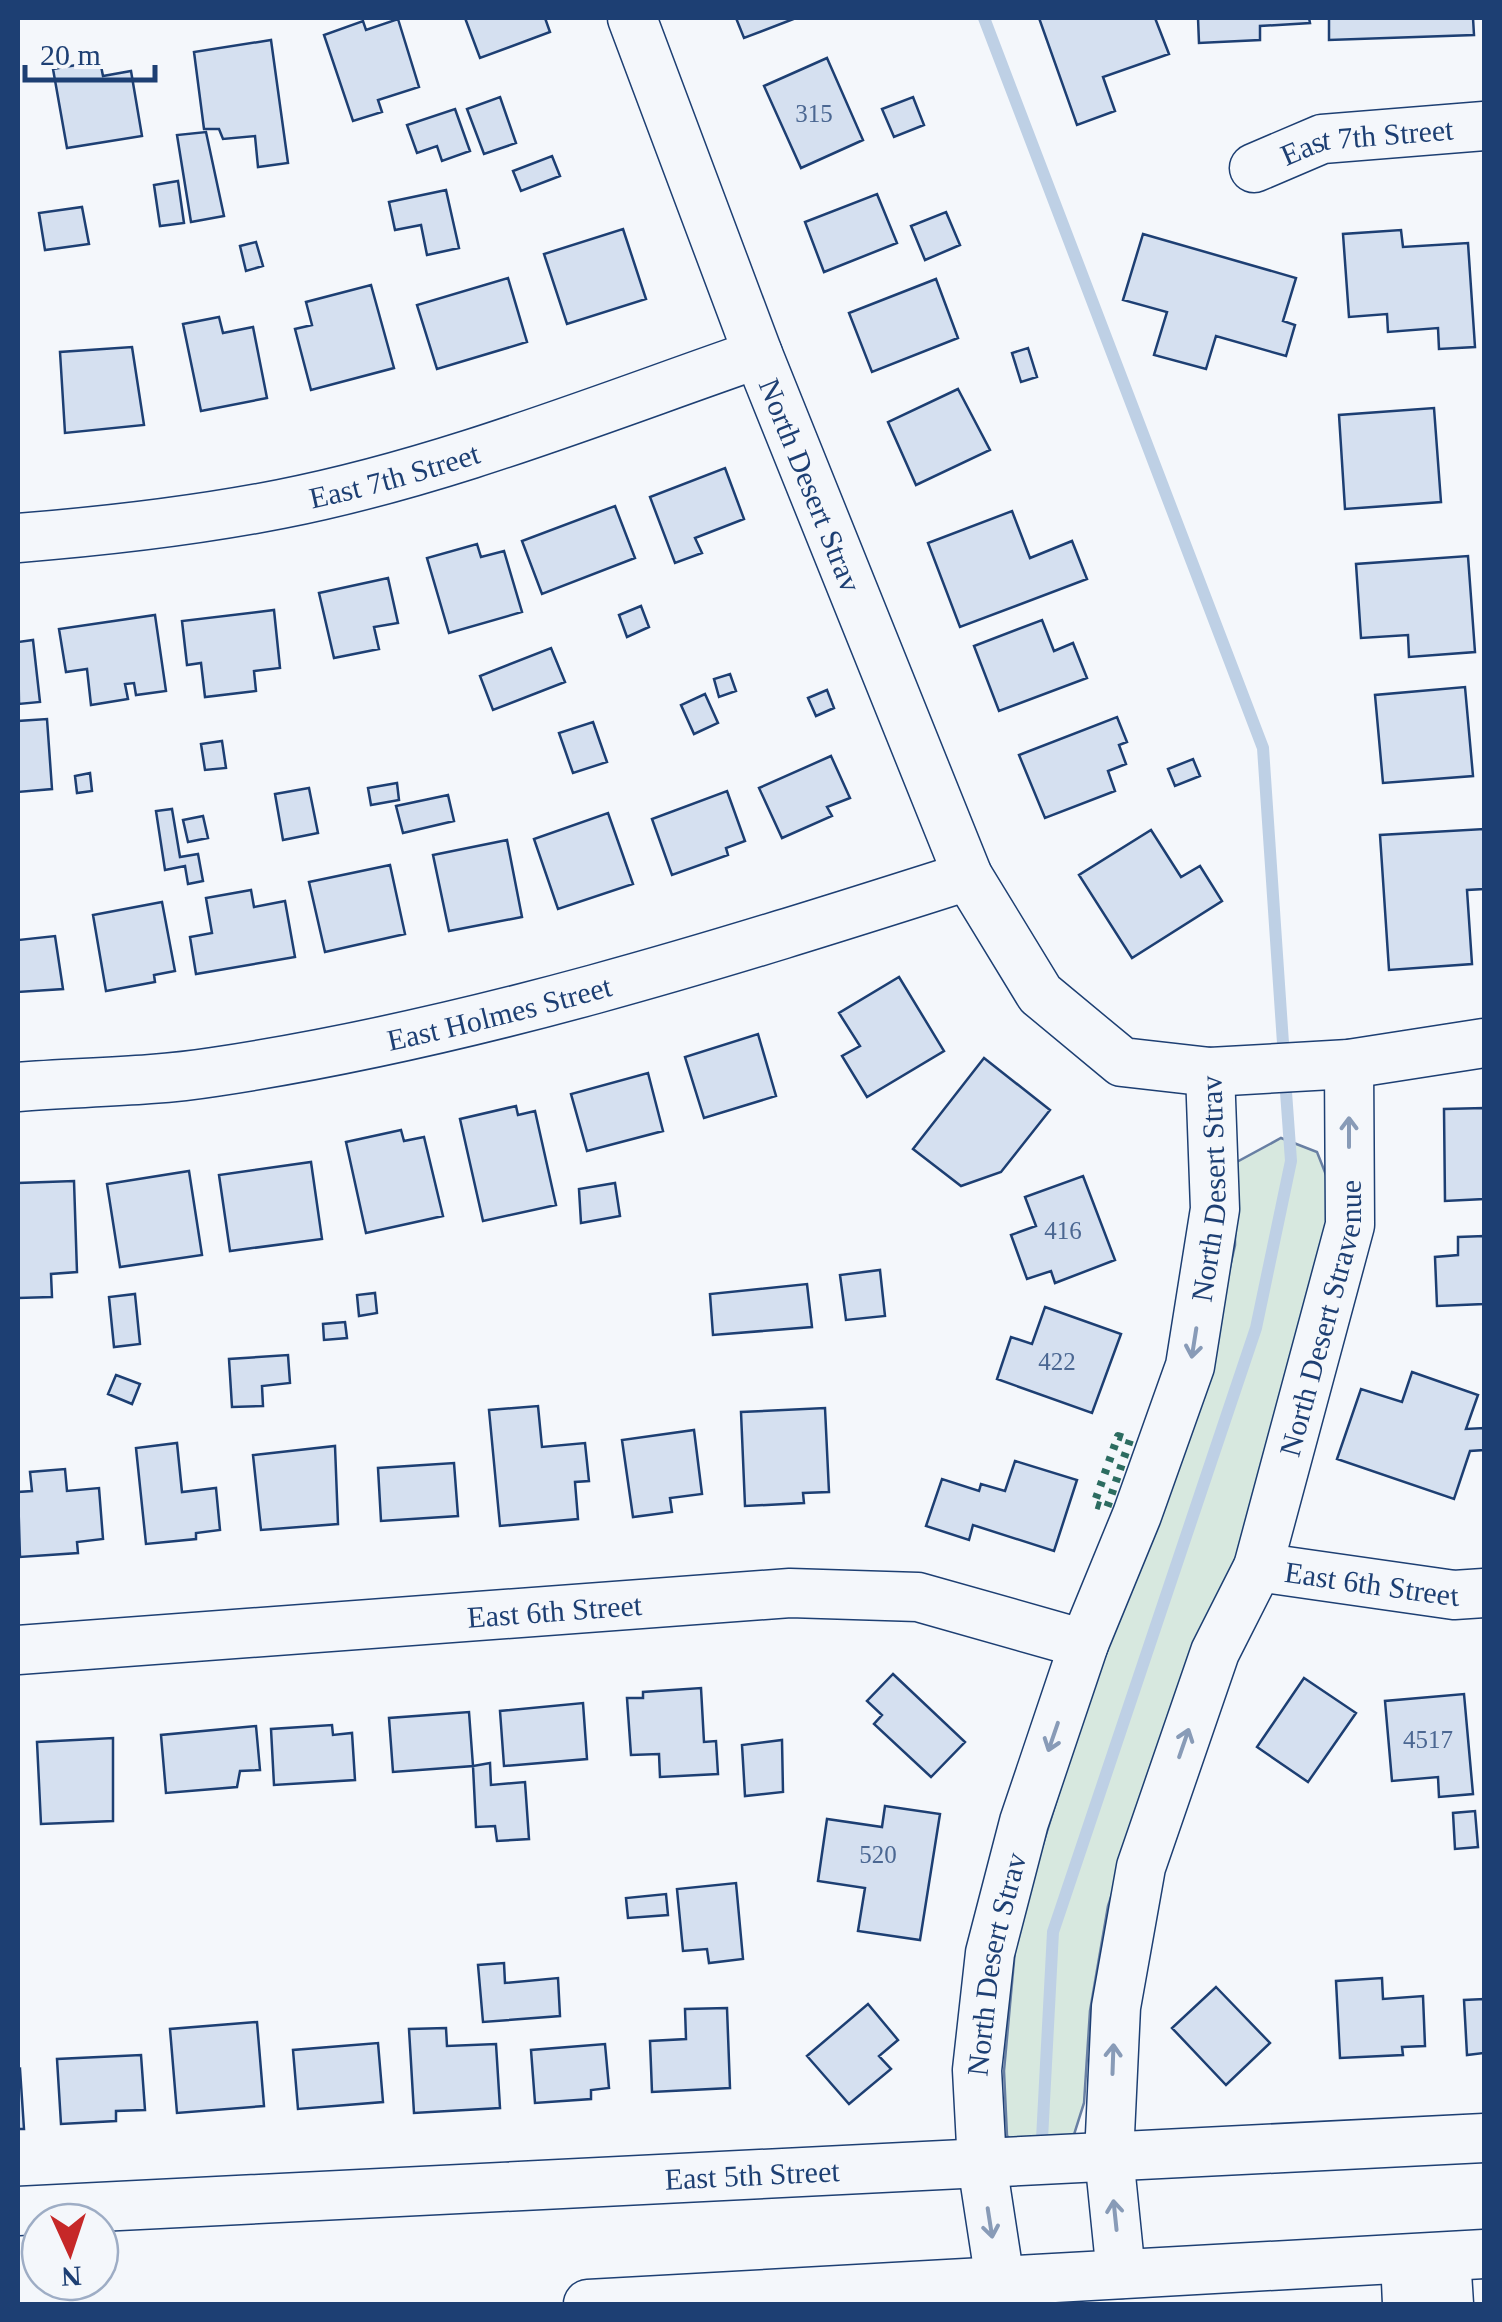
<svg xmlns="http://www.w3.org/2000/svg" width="1502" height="2322" viewBox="0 0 1502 2322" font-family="Georgia,serif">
  <rect width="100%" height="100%" fill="#f4f7fb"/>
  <path fill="#d7e8df" stroke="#687fa3" stroke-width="2.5" d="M1281,1138l36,14 15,38 -20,127 -70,227 -66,155 -68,207 -18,105 -6,92 -12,38 -47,9 -18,-14 -3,-65 13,-143 81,-261 109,-299 28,-123v-82z"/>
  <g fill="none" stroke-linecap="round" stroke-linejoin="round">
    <path stroke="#bed0e5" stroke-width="12" d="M984,18l279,730 21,310
      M1042,2139l11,-207 203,-604 35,-167 -6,-83"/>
  </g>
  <path fill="#d5e0f0" stroke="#1d3f73" stroke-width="2.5" d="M465,18h80l5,14 -70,26z
    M736,18h60l-52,20z
    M1039,18h116l14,36 -66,23 12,34 -38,14z
    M1198,18h111l1,5 -50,3v14l-61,3z
    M1329,18h144l1,17 -145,5z
    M398,19l21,68 -41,13 4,12 -29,9 -29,-86 39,-14 3,9z
    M271,40l17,123 -30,4 -3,-31 -32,3 -4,-10h-15l-10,-77z
    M827,58l36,82 -62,28 -37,-82z
    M100,61l3,15 28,-5 11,65 -75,12 -14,-79z
    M500,97l16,46 -32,11 -17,-45z
    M913,97l11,28 -30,12 -12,-28z
    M455,109l15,42 -28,10 -5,-15 -20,7 -10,-28z
    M206,132l18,84 -33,6 -14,-87z
    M552,156l8,20 -39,15 -8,-20z
    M178,181l6,42 -24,3 -6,-41z
    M446,190l13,58 -32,7 -6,-30 -26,5 -6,-28z
    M877,194l20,49 -73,29 -19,-50z
    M82,207l7,37 -44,6 -6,-37z
    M946,212l14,33 -35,15 -14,-34z
    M623,229l23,70 -79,25 -23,-70z
    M1401,230l2,17 65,-4 7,104 -36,2 -1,-21 -50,4 -1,-18 -38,3 -6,-83z
    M1143,234l153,44 -13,43 12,4 -9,31 -70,-20 -10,33 -52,-14 13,-43 -44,-12z
    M256,242l7,24 -17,5 -6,-25z
    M508,278l19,64 -90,27 -20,-64z
    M936,279l22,59 -86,34 -23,-59z
    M371,285l23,83 -83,22 -16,-61 17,-4 -6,-23z
    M219,317l4,16 30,-6 14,71 -66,13 -18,-87z
    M132,347l12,78 -79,8 -5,-81z
    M1028,348l9,29 -16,5 -9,-29z
    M958,389l32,61 -74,35 -28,-63z
    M1434,408l7,94 -96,7 -6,-94z
    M725,468l19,51 -49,19 7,15 -27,10 -25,-66z
    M615,506l20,52 -93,36 -20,-53z
    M1012,511l18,47 42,-17 15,38 -127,48 -32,-84z
    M477,544l4,13 23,-6 18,61 -73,21 -22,-75z
    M1468,556l7,96 -66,5 -1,-22 -47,3 -5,-74z
    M388,578l10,45 -24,4 5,22 -45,9 -15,-65z
    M641,606l8,21 -22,10 -8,-22z
    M274,610l6,58 -26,3 2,20 -51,6 -4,-34 -14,2 -5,-44z
    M155,615l11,76 -30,4 -2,-12 -9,1 3,15 -37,6 -4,-36 -21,3 -7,-43z
    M1042,620l12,31 19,-8 14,35 -88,33 -25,-65z
    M33,640l7,62 -21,2 -1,-62z
    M551,648l14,34 -72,28 -13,-34z
    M730,674l6,17 -17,6 -5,-18z
    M1465,687l8,89 -90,7 -8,-88z
    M827,690l7,18 -18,8 -8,-18z
    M705,694l13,29 -24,11 -13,-29z
    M1117,717l10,25 -8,3 7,19 -18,7 7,20 -70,27 -26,-63z
    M47,719l5,70 -34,3v-71z
    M593,722l14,40 -34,11 -14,-40z
    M222,741l4,27 -21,2 -4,-26z
    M831,756l19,42 -23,9 5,9 -50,22 -23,-50z
    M1193,759l7,17 -25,10 -7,-17z
    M90,773l2,18 -15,2 -2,-17z
    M397,783l2,17 -28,5 -3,-17z
    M309,788l9,45 -35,7 -8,-46z
    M727,791l18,50 -19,7 2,7 -56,20 -20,-56z
    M448,795l6,26 -51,12 -7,-27z
    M172,809l8,48 18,-3 5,27 -15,3 -3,-18 -20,4 -9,-59z
    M608,813l25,71 -75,25 -24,-70z
    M203,816l5,22 -20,4 -5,-22z
    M1484,829v60l-17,1 5,74 -83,6 -9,-135z
    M1151,830l30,47 19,-11 22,35 -90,57 -53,-83z
    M507,840l15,77 -73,14 -16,-76z
    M390,865l15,69 -80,18 -16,-70z
    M251,890l3,17 31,-6 10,56 -99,17 -6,-37 22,-4 -6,-35z
    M162,902l13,69 -21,4 1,7 -49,9 -13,-76z
    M55,936l8,53 -45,3v-52z
    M899,977l45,74 -77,46 -25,-41 18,-10 -21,-33z
    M758,1034l18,62 -72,22 -19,-61z
    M984,1058l66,52 -49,62 -40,14 -48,-37z
    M648,1073l15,58 -76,20 -16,-57z
    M516,1106l2,9 17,-4 21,94 -73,16 -23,-102z
    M1484,1108v91l-39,2 -1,-92z
    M401,1130l3,11 20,-4 19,79 -77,17 -20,-91z
    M311,1162l11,77 -92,12 -11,-76z
    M189,1171l13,84 -82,12 -13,-83z
    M1083,1176l32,84 -60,23 -4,-12 -24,8 -16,-44 25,-9 -11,-29z
    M74,1181l3,91 -26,2 1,23 -34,1v-115z
    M615,1183l5,33 -39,7 -2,-34z
    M1484,1236v68l-47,2 -2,-49 23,-2v-18z
    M880,1270l5,46 -39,4 -6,-45z
    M807,1284l5,43 -99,8 -3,-41z
    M375,1293l2,20 -18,3 -2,-21z
    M135,1294l5,50 -26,3 -5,-50z
    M1045,1307l76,27 -29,79 -95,-34 14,-42 21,7z
    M345,1322l2,16 -23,2 -1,-16z
    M288,1355l2,28 -28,3 1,20 -31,1 -3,-48z
    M1412,1372l66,23 -12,34 18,-1v22l-14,1 -16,48 -117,-40 24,-70 41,13z
    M116,1375l24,9 -8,20 -24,-10z
    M538,1406l4,41 43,-4 4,38 -14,1 3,37 -78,7 -11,-116z
    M825,1408l4,84 -26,1 1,10 -59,3 -4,-94z
    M694,1430l8,64 -32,4 2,14 -39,5 -11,-77z
    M177,1443l5,49 34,-4 4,42 -24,3v6l-50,5 -10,-96z
    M335,1446l3,78 -77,6 -8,-75z
    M1015,1461l62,19 -23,71 -81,-26 -4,15 -43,-14 16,-47 37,12 2,-7 24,7z
    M454,1463l4,53 -77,5 -3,-53z
    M65,1469l2,22 32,-3 4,51 -26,3 1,11 -58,4 -2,-65 14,-1 -2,-19z
    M893,1674l72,68 -34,35 -57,-53 8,-9 -15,-14z
    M1304,1678l52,35 -48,69 -51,-35z
    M701,1688l3,54 12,-1 2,33 -58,3 -1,-23 -28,1 -4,-57h16v-6z
    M1464,1694l9,100 -34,3 -1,-20 -46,4 -7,-80z
    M583,1703l4,56 -83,7 -4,-55z
    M469,1712l4,54 -80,6 -4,-54z
    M332,1725l1,10 19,-2 3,47 -81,5 -3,-56z
    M256,1726l4,44 -20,1 -3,16 -71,6 -5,-58z
    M113,1738v83l-72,3 -4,-82z
    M782,1740l1,52 -38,4 -3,-51z
    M490,1763l1,22 34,-3 4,57 -32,2 -2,-15 -19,1 -3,-61z
    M885,1806l55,8 -20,126 -62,-9 7,-43 -47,-7 9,-62 55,8z
    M1475,1811l3,36 -23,2 -2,-36z
    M736,1883l7,76 -34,4 -2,-14 -24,2 -6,-62z
    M666,1894l2,21 -40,3 -2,-20z
    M504,1963l1,20 53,-5 2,38 -77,6 -5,-57z
    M1382,1978l1,21 40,-3 2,50 -23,1 1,8 -63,3 -4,-77z
    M1216,1987l54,56 -44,42 -54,-57z
    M1484,1999v54l-17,2 -3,-55z
    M868,2004l30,36 -19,16 12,13 -42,35 -42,-48z
    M727,2008l3,80 -78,4 -2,-51 36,-2 -1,-30z
    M257,2022l7,84 -87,7 -7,-84z
    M446,2028l1,18 49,-2 4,64 -86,5 -5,-84z
    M378,2043l5,59 -85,7 -5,-59z
    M605,2044l4,44 -18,2v9l-56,4 -4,-53z
    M141,2055l4,55 -29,1v10l-55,3 -4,-65z
    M20,2069l4,60h-6v-59z"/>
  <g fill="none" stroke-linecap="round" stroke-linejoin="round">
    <defs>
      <g id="minor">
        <path id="s1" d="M632,18l126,336 210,522 72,118 82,68 88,10 139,-8 135,-21"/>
        <path id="s2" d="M1254,168l68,-29 162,-13"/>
        <path id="s3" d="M18,538c88,-7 176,-17 263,-34 163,-32 321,-96 477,-150"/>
        <path id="s4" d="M18,1087c64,-5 132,-5 196,-15 259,-39 506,-117 754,-196"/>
        <path id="s5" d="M1258,1567l196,28 30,-2"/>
        <path id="s6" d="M18,1650l772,-57 128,4 166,47"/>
        <path id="s7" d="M18,2211l1466,-73"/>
        <path d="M1446,2257l3,47"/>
        <path d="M1405,2259l2,45"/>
        <path id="s8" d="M1121,2274l-12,-118 7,-149 25,-140 74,-215 43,-85 92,-342 -1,-161"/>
        <path id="s9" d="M1000,2281l-18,-117 -5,-94 13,-117 34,-131 60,-178 53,-129 53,-149 25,-157 -5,-137"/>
        <path d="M588,2304l896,-50"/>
      </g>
    </defs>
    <use href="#minor" stroke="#1d3f73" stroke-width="51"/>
    <use href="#minor" stroke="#f4f7fb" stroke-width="48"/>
    <path stroke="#2c6c60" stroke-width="8" stroke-dasharray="5 8" stroke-linecap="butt" d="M1118,1436l12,4 -23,68 -13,-4z"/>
  </g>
  <defs><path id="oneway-shaft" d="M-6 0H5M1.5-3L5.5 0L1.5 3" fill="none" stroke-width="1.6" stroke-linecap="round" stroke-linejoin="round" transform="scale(2.5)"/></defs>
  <g stroke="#889bb7">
    <use href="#oneway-shaft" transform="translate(1349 1132) rotate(-90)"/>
    <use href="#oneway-shaft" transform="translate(1194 1343) rotate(99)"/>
    <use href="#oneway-shaft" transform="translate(1053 1737) rotate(109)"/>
    <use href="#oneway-shaft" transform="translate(1184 1743) rotate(-71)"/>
    <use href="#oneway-shaft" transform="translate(1113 2059) rotate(-88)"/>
    <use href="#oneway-shaft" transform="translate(1115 2215) rotate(-96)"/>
    <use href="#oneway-shaft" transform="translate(990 2223) rotate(81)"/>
  </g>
  <g text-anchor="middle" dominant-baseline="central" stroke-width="8" stroke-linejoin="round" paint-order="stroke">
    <g font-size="25" fill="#4b6792">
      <text x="814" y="113">315</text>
      <text x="1063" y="1230">416</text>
      <text x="1057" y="1361">422</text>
      <text x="1428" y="1739">4517</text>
      <text x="878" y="1854">520</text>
    </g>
    <g font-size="30" fill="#1d3f73" stroke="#f4f7fb">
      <text stroke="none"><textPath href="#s2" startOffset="118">East 7th Street</textPath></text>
      <text stroke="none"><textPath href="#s3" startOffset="382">East 7th Street</textPath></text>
      <text stroke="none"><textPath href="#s1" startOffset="500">North Desert Strav</textPath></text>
      <text stroke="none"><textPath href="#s4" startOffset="488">East Holmes Street</textPath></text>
      <text stroke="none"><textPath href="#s9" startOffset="1130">North Desert Strav</textPath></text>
      <text stroke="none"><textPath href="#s8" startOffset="990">North Desert Stravenue</textPath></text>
      <text stroke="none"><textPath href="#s5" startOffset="115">East 6th Street</textPath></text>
      <text stroke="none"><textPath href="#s6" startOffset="538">East 6th Street</textPath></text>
      <text stroke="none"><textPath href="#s9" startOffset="320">North Desert Strav</textPath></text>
      <text stroke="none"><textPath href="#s7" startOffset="735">East 5th Street</textPath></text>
    </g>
  </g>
  <rect width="1502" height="2322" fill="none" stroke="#1d3f73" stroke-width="40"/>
  <g transform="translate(70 2252) rotate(177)"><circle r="48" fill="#f4f7fb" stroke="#9eadc5" stroke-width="2.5"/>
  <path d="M0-8L18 38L0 25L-18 38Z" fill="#c62828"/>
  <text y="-15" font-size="28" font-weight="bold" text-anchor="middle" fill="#1d3f73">N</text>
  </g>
  <path d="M25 65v15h130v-15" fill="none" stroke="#1d3f73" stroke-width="5"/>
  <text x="40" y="65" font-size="30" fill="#1d3f73" stroke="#f4f7fb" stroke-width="8" paint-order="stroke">20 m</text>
</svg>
